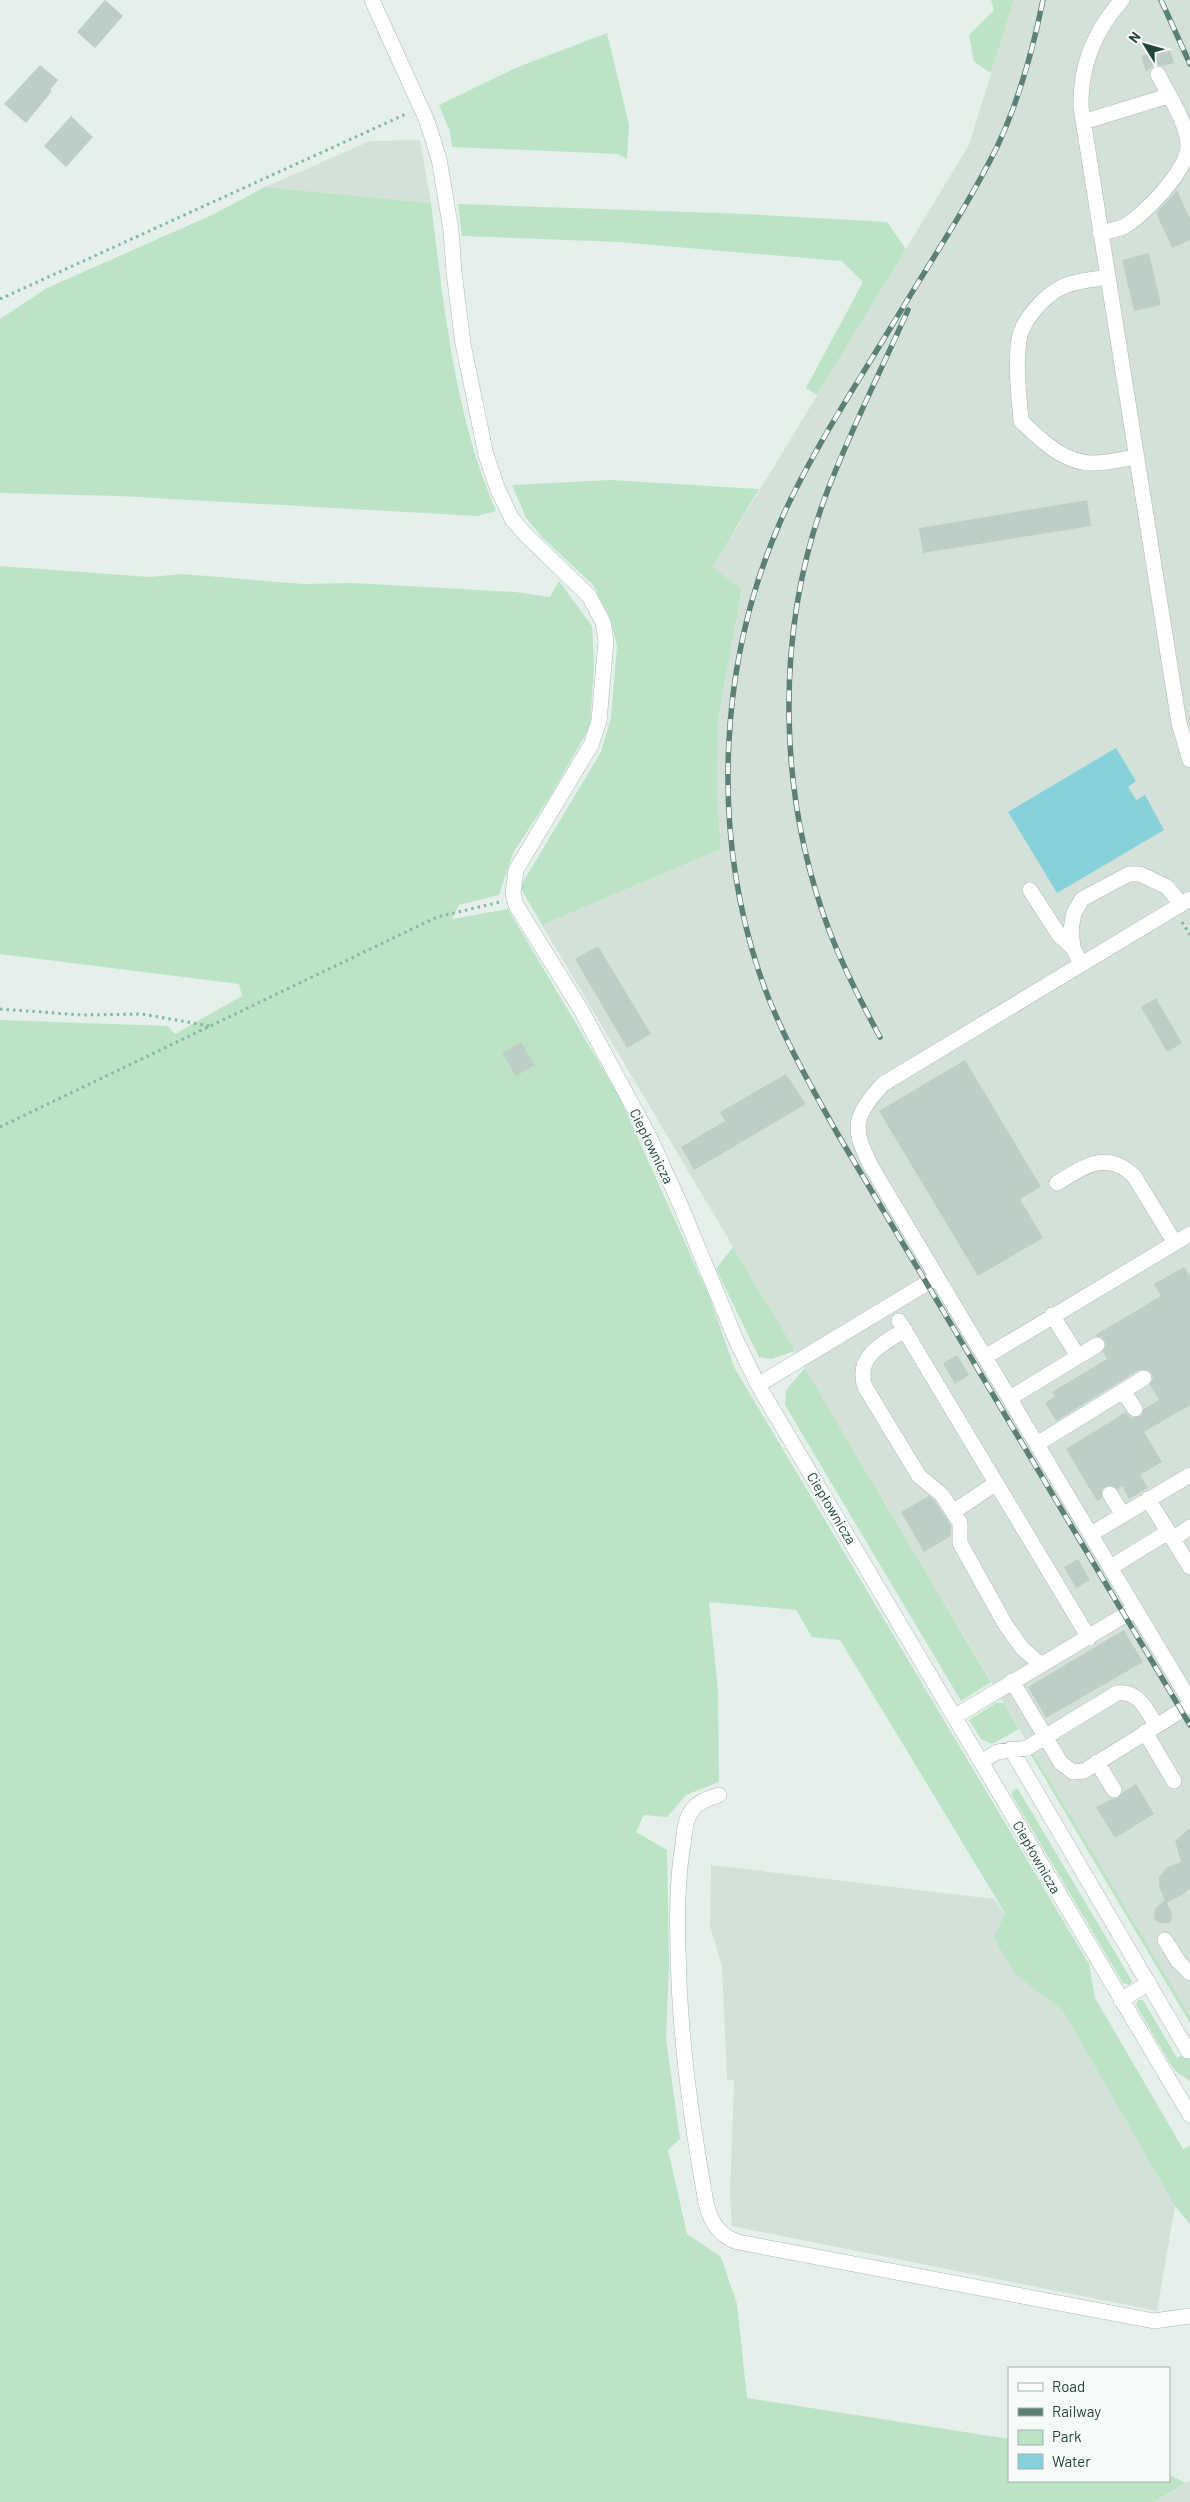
<svg xmlns="http://www.w3.org/2000/svg" width="1190" height="2502" viewBox="0 0 1190 2502" font-family="Barlow,sans-serif">
  <rect width="100%" height="100%" fill="#e5f0eb"/>
  <path fill="#d3e1d9" d="M1014,0h176v2016l-648,-1091 179,-76 -4,-52 1,-78 24,-128 -29,-24 256,-422z
    M420,140l11,63 -166,-16 105,-46z
    M711,1865l283,34 11,14 10,61 48,37 112,195 -18,105 -425,-85 -2,-32 4,-113 -7,-2 -5,-113 -12,-40z
    M1190,2481v21h-36l33,-19z"/>
  <path fill="#bce3c5" d="M991,0h23l-23,73 -17,-11 -5,-27 25,-25z
    M607,33l22,92 -2,34 -9,-5 -166,-7 -2,-15 -11,-27 79,-38z
    M265,187l166,16c13,104 23,210 65,308l-18,5 -359,-20 -119,-3v-174l47,-31 165,-73z
    M458,204l288,10 141,8 19,27 -89,146 -11,-7 57,-106 -21,-21 -224,-19 -156,-6z
    M611,480l148,9 -46,78 29,23 -24,129 -1,78 4,52 -179,76 -22,-38 81,-135 10,-34 6,-72 -7,-28 -17,-33 -50,-47 -17,-20 -14,-33z
    M0,566l150,11 32,-3 121,10 50,-1 162,9 35,5 9,-16 33,45 2,39 -4,62 -39,68 -38,58 -14,42 -40,10 -7,14 56,-10 111,187 91,202 24,69 355,597 6,34 88,151 7,-3v78l-15,-18 -112,-195 -48,-37 -21,-36 11,-25 -165,-273 -28,-3 -16,-27 -87,-8 9,89 1,91 -33,13 -19,22 -23,-2 -8,17 31,18 2,115 -3,74 14,100 -12,11 19,84 34,23 16,47 10,94 262,41v42h160v-6l17,8 -32,19h-1154v-1482l168,6 7,8 67,-38 -3,-12 -239,-30z
    M733,1247l54,90 8,14 -24,8 -12,-2 -43,-88z
    M805,1368l186,314 -30,19 -176,-296 1,-15z
    M996,1703h8l15,26 -27,15 -11,-5 -12,-19z
    M1033,1752l157,264v7l-159,-268z
    M1018,1789l114,192 -2,4 -7,-2 -112,-189 2,-4z
    M1138,2000h5l34,58 13,-8v31l-12,-8 -7,-8 -35,-60z"/>
  <path fill="#87d1db" d="M1116,748l20,33 -8,6 8,13 9,-5 19,35 -107,63 -49,-81z"/>
  <path fill="#bdcec6" d="M105,0l18,16 -28,32 -18,-16z
    M1169,47l5,16 -11,3 -9,-1 -8,7 -5,-16z
    M40,65l18,15 -8,10 2,1 -26,32 -22,-19z
    M71,116l22,21 -27,30 -22,-21z
    M1177,190l13,29v21l-18,8 -16,-35z
    M1149,253l12,52 -27,6 -12,-51z
    M1087,500l4,26 -168,27 -4,-25z
    M598,946l53,88 -24,14 -52,-89z
    M1156,998l26,45 -15,9 -26,-45z
    M521,1042l14,23 -19,11 -14,-23z
    M965,1060l76,127 -21,12 23,39 -65,38 -99,-165z
    M786,1074l20,30 -112,66 -13,-23 44,-26 -5,-9z
    M1184,1267l6,9v129l-46,27 18,30 -22,13 8,13 -19,11 -7,-13 -4,3 -9,-4 -7,4v9l-5,3 -31,-52 60,-37 5,6 10,-2 3,-7 15,-9 -9,-15 3,-7 -1,-4 -4,-4h-9l-83,51 -11,-18 10,-7 -3,-4 55,-33 -4,-7 3,-7 -1,-4 -4,-4 -7,-1 67,-40 -7,-12z
    M957,1355l12,20 -14,9 -12,-21z
    M929,1496l6,5 16,25v10l-27,16 -23,-40z
    M1078,1559l12,21 -14,8 -12,-21z
    M1124,1630l19,32 -97,56 -18,-31z
    M1136,1784l18,30 -39,24 -19,-31 15,-8 7,-1 5,-6z
    M1190,1828v60l-6,6 -17,9 5,10 -1,10h-11l-5,-3 -1,-5 1,-6 10,-9 -6,-14v-9l8,-10 14,-5 -6,-21z"/>
  <g fill="none" stroke-linecap="round" stroke-linejoin="round">
    <defs>
      <path id="minor" d="M372,0l55,121 12,38 12,71 3,42 9,72 23,111 12,35 14,29 13,15 64,62 14,26 3,19 -7,80 -8,24 -75,125 -3,23 3,12 65,105 68,126 31,68 57,138 21,43 432,730
        M1122,0c-28,31 -42,66 -41,107l98,616 11,37
        M1083,122l85,-26
        M1100,233c7,-2 16,-3 23,-6 21,-11 66,-58 65,-83 -1,-21 -21,-51 -30,-70
        M1107,277c-14,3 -31,3 -45,10 -17,8 -40,33 -43,53 -4,26 0,55 2,81 19,18 43,43 73,42 14,0 28,-4 43,-6
        M1030,890l29,45 14,13
        M1190,899l-307,185c-31,34 -31,45 -11,84l318,533
        M1081,964l-8,-16 -2,-19 3,-16 8,-14 47,-25h11l27,13 14,17
        M1057,1183c27,-16 49,-34 77,-7l41,67
        M1052,1315l26,41
        M899,1321l190,317
        M905,1330c-23,14 -50,26 -40,57l54,89 23,19 18,28v20l45,81 17,24 18,16
        M985,1357l205,-123
        M758,1385l179,-108
        M1123,1391l12,18
        M1010,1398l87,-53
        M1037,1444l107,-66
        M1110,1494l13,21
        M1148,1499l42,68
        M953,1512l42,-28
        M1091,1534l99,-59
        M1173,1539l17,-12
        M1111,1567l57,-35
        M1012,1681l49,82 12,9 11,-1 106,-66
        M954,1717l181,-108
        M1145,1732l29,49
        M1011,1749l177,302
        M981,1762l16,-10 30,-4 90,-55c22,-3 30,17 39,33
        M1097,1762l17,28
        M719,1795c-9,3 -20,6 -26,14 -8,9 -9,25 -10,36 -6,34 -6,68 -5,102 1,87 13,171 28,256 5,19 13,33 32,39l416,79 36,-5
        M1165,1940l13,21 12,12
        M1121,2000l28,-17"/>
    </defs>
    <use href="#minor" stroke="#a6b9b2" stroke-width="16"/>
    <path stroke="#82b7a4" stroke-width="3" stroke-dasharray="2.5 4" stroke-linecap="butt" d="M0,299l406,-185
      M1182,922l8,13
      M0,1009l82,6 60,-1 68,12
      M0,1127l437,-210 63,-15"/>
    <use href="#minor" stroke="#fff" stroke-width="15"/>
    <defs>
      <path id="rail" d="M1043,0c-10,50 -24,100 -46,147 -30,60 -68,117 -103,175 -39,65 -82,129 -113,198 -62,141 -70,307 -22,452 19,57 49,109 78,161l353,592
        M1161,0l29,64
        M880,1037c-19,-35 -37,-70 -51,-107 -51,-135 -54,-294 -5,-430 24,-65 56,-127 84,-190"/>
    </defs>
    <use href="#rail" stroke="#5c8075" stroke-width="5.5"/>
    <use href="#rail" stroke="#f6fbf9" stroke-width="4" stroke-dasharray="11" stroke-linecap="butt"/>
  </g>
  <g text-anchor="middle" dominant-baseline="central" stroke-width="4" stroke-linejoin="round" paint-order="stroke">
    <g font-size="14" fill="#21453a" stroke="#f6fbf9">
      <text transform="translate(652 1146) rotate(64)">Ciepłownicza</text>
      <text transform="translate(832 1508) rotate(59)">Ciepłownicza</text>
      <text transform="translate(1037 1857) rotate(60)">Ciepłownicza</text>
    </g>
  </g>
  <rect x="1008" y="2367" width="162" height="115" fill="#f6fbf9" stroke="#a1b2ad"/>
  <rect x="1018" y="2383" width="25" height="8" fill="#ffffff" stroke="#a1b2ad"/>
  <text x="1052" y="2392" font-size="15" fill="#21453a">Road</text>
  <rect x="1018" y="2408" width="25" height="8" fill="#5c8075" stroke="#a1b2ad"/>
  <text x="1052" y="2417" font-size="15" fill="#21453a">Railway</text>
  <rect x="1018" y="2430" width="25" height="15" fill="#bce3c5" stroke="#a1b2ad"/>
  <text x="1052" y="2442" font-size="15" fill="#21453a">Park</text>
  <rect x="1018" y="2454" width="25" height="15" fill="#87d1db" stroke="#a1b2ad"/>
  <text x="1052" y="2467" font-size="15" fill="#21453a">Water</text>
  <g transform="translate(1145 45) rotate(307)" stroke="#f6fbf9" stroke-width="4" paint-order="stroke">
  <path d="M0-4L9 19L0 12L-9 19Z" fill="#21453a"/>
  <text y="-8" font-size="14" font-weight="bold" text-anchor="middle" fill="#21453a">N</text>
  </g>
</svg>
